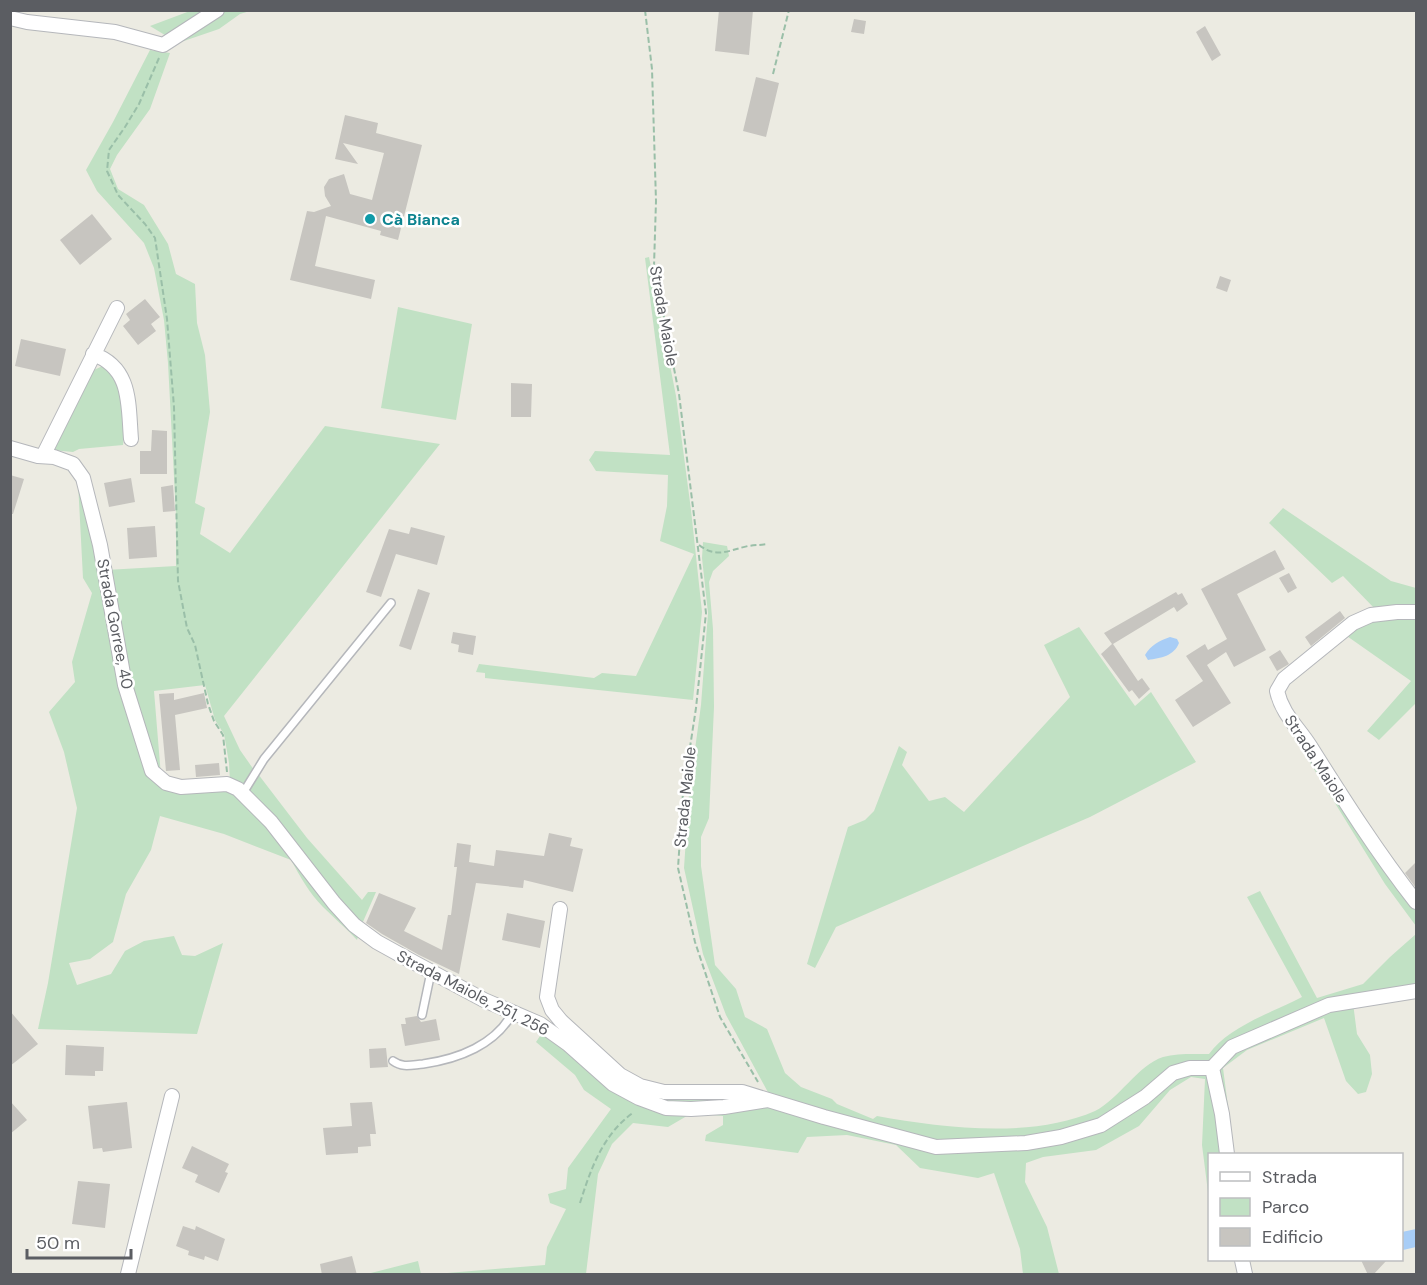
<svg xmlns="http://www.w3.org/2000/svg" width="1427" height="1285" viewBox="0 0 1427 1285" font-family="'DM Sans',sans-serif">
  <rect width="100%" height="100%" fill="#ecebe2"/>
  <path fill="#c1e1c4" d="M190,11h60l-10,3 -21,15 -41,14 -28,-17z
    M150,50l20,3 -20,56 -33,46 -7,14 8,20 26,16 24,39 8,30 19,10 2,39 8,32 5,57 -15,91 10,5 -5,26 30,19 95,-127 115,18 -216,272 16,34 14,20 -11,19 -13,-7 -1,-19 -5,-29 -9,-14 -10,-35 -51,6 7,85 -17,-35 -38,-171 70,-4v-51l-8,-152 -4,-43 -10,-52 -10,-25 -47,-52 -11,-21 27,-48z
    M649,257l27,139 15,114 11,102 -9,88 -208,-22v-5l-9,-1 3,-8 115,14 8,-5 34,3 58,-122 -34,-13 7,-35 1,-31 -72,-4 -7,-11 6,-9 75,4 -25,-197z
    M398,307l74,17 -16,96 -75,-12z
    M105,365l17,25 3,31 -2,24 -44,4 -6,3 -21,-2 35,-77z
    M78,482l72,292 32,20 16,-1 29,-5 14,7 118,138 -2,7c-11,-12 -23,-22 -34,-33 -14,-14 -23,-31 -32,-47l-67,-26 -64,-18 -9,34 -25,44 -13,48 -23,17 -21,4 8,22 34,-11 14,-23 19,-10 30,-5 8,19 13,1 28,-13 -26,91 -159,-5 10,-46 29,-175 -13,-56 -15,-40 26,-30 -3,-20 20,-69 -9,-15z
    M1283,508l108,73 25,7v115l-37,37 -12,-9 44,-50 -67,-47 32,-24 -33,-34 -11,7 -63,-60z
    M703,542l24,4 2,10 -16,15 -4,11 4,47 1,78 -5,111 -8,19v29l14,99 21,24 9,28 22,12 18,44 16,14 31,12 5,5 36,15 4,-3c67,12 154,23 218,-5 23,-11 43,-46 68,-54 14,-4 32,-3 46,-3 19,-27 64,-42 93,-57l-55,-100 13,-6 57,107 46,-14 27,-27 26,-23v53l-62,9 -211,98 -45,28 -73,18 -86,2 -169,-46 -44,-81 -23,-61 -19,-86 5,-74 12,-89 7,-92 -6,-55z
    M1079,627l56,79 16,-14 45,70 -106,55 -254,110 -21,41 -8,-4 41,-137 17,-7 9,-9 25,-65 8,6 -5,13 27,36 16,-4 19,15 106,-115 -26,-52z
    M1305,750l111,158v18l-31,-42 -81,-131z
    M258,774l49,64 55,62 6,-8h8l-14,32 -5,-2 -111,-130z
    M1353,1003l4,31 13,21 2,19 -6,18 -8,2 -12,-13 -22,-63 -77,32 -24,18 9,69 -5,3 -12,-71 18,-21z
    M542,1033l107,75 14,-9 79,-2 194,54 126,-10 112,-66 31,-5 19,84h-14l-1,46 -7,-55 3,-66 -14,-2 -21,13 -31,36 -43,24 -53,7 -17,6 -1,19 22,45 12,47h-36l-3,-25 -26,-76 -16,5 -58,-10 -24,-23 -49,-10 -40,2 -9,16 -93,-12 1,-6 17,-10v-9l-31,-3 -24,14 -35,-4 -21,21 -14,30 -12,100h-151l110,-9 2,-18 19,-38 -16,-6 -2,-9 18,-5 2,-21 43,-59 -27,-19 -9,-15 -39,-33z
    M418,1261l3,13h-54z"/>
  <path fill="#a8cdf6" d="M1170,637l7,2 2,4c-5,13 -18,15 -31,17l-3,-5c6,-10 14,-14 25,-18z
    M1416,1229v18l-13,3 -1,-18z"/>
  <path fill="#c7c5c0" d="M719,10h34l-4,45 -34,-4z
    M854,19l12,2 -2,13 -13,-2z
    M1205,26l16,29 -9,6 -16,-29z
    M756,77l23,6 -13,54 -23,-6z
    M345,115l33,8 -2,10 46,12 -24,95 -18,-5 1,-4 -55,-15 -11,50 60,14 -4,19 -81,-19 17,-69 7,1 17,-6 -6,-10 -1,-9 5,-8 15,-5 6,20 22,6 12,-47 -41,-10 15,21 -23,-5z
    M92,214l20,25 -32,26 -20,-25z
    M1220,276l11,4 -4,12 -11,-4z
    M145,299l15,18 -9,7 5,7 -18,14 -15,-19 7,-6 -4,-6z
    M21,339l45,10 -6,27 -45,-10z
    M511,383l21,1 -1,33h-20z
    M152,430l15,1v43h-27v-23h11z
    M10,475l14,4 -11,35h-3z
    M131,478l4,24 -26,5 -5,-24z
    M173,485l2,26 -12,1 -2,-25z
    M155,526l2,31 -28,2 -2,-31z
    M411,527l34,9 -8,29 -41,-11 -15,43 -15,-5 23,-63 20,5z
    M1275,550l10,19 -48,25 29,56 -32,17 -8,-15 -19,13 24,38 -38,24 -18,-27 28,-19 -17,-25 19,-12 3,6 19,-11 -26,-50z
    M1289,573l8,15 -9,5 -9,-15z
    M418,589l12,4 -19,57 -12,-4z
    M1176,592l2,3 4,-2 6,11 -11,8 -3,-5 -61,37 25,37 4,-3 8,11 -11,10 -7,-9 -3,2 -28,-38 11,-10 -8,-11z
    M1340,611l5,7 -34,28 -6,-9z
    M453,632l23,4 -3,19 -15,-3 1,-7 -8,-2z
    M1280,650l9,14 -12,7 -8,-14z
    M174,693v7l30,-7 3,15 -32,7 5,55 -14,1 -7,-77z
    M219,763l1,12 -24,2 -1,-12z
    M549,833l23,5 -2,8 13,3 -10,43 -49,-12 -1,8 -47,-5 -17,91 -40,-19 -37,-21 -16,-11 13,-30 37,15 -12,23 38,19 6,-35h3l6,-48h-3l3,-24 14,2 -2,17 25,4 2,-16 48,6z
    M1416,862v26l-11,-15z
    M507,913l38,8 -5,27 -38,-8z
    M10,1011l28,33 -28,22z
    M417,1016l4,6 15,-3 4,21 -35,6 -4,-22h5l-1,-6z
    M66,1045l38,2 -1,24h-8v5l-30,-1z
    M386,1048l2,19 -18,1 -1,-19z
    M10,1101l17,19 -17,14z
    M127,1102l5,46 -29,4 -1,-4 -9,1 -5,-43z
    M372,1102l4,32h-6l1,12 -13,1v6l-32,2 -3,-27 29,-2 -2,-23z
    M192,1146l37,18 -4,8 3,1 -9,20 -24,-11 3,-7 -16,-7z
    M78,1181l32,3 -5,44 -33,-4z
    M183,1226l12,4 1,-4 29,13 -7,22 -13,-5 -1,4 -16,-5 1,-4 -13,-5z
    M352,1256l5,19h-35l-2,-11z
    M1361,1260h26l-14,15h-5z"/>
  <g fill="none" stroke-linecap="round" stroke-linejoin="round">
    <defs>
      <path id="service" d="M243,793l21,-34 127,-156
        M422,1015l9,-43
        M393,1061c10,7 18,4 30,3 35,-5 73,-19 90,-52"/>
      <path id="minor" d="M10,18l17,4 88,10 48,13 54,-35
        M93,354c39,14 35,50 38,85
        M10,448l28,8 16,1 19,7 10,14 17,67 25,140 27,86 14,12 15,4 46,-3 11,5 33,33 63,81 20,22 23,17 38,21 69,37 56,24 28,20 45,40 26,14 27,10 25,1 33,-2 44,-7
        M43,456l74,-148
        M1416,612h-19l-26,3 -18,8 -69,56 -7,12c5,23 21,36 33,55 34,54 67,106 106,156
        M560,909l-13,88 5,13 9,11 59,54 20,11 24,6h78l82,25 112,30 90,-4 35,-6 40,-12 44,-28 28,-24 17,-5h22l10,46 5,40
        M1212,1068l20,-21 97,-42 87,-14
        M1242,1260l3,14
        M128,1274l44,-178"/>
    </defs>
    <use href="#service" stroke="#b5b7bb" stroke-width="10"/>
    <use href="#minor" stroke="#b5b7bb" stroke-width="16"/>
    <path stroke="#9abfa8" stroke-width="2" stroke-dasharray="6 3" stroke-linecap="butt" d="M645,10l7,59 4,132 -2,65 25,128 27,219 -10,95 -13,85 -5,75 17,74 25,75 38,65
      M159,58l-20,46 -14,23 -16,23 -2,21 11,24 27,29 10,14 12,81 7,88 4,174 9,47 8,17 13,59 6,17 9,14 4,37
      M773,74l16,-64
      M699,545c18,14 30,5 49,1 7,-1 13,-1 20,-2
      M580,1203c11,-35 23,-69 54,-91"/>
    <use href="#service" stroke="#fff" stroke-width="7"/>
    <use href="#minor" stroke="#fff" stroke-width="14"/>
  </g>
  <circle fill="#0f9aa8" stroke="#fff" stroke-width="2" cx="370" cy="219" r="6"/>
  <g text-anchor="middle" dominant-baseline="central" stroke-width="5" stroke-linejoin="round" paint-order="stroke">
    <g font-size="16" font-weight="bold" fill="#0d838f" stroke="#fff" text-anchor="start">
      <text x="382" y="219">Cà Bianca</text>
    </g>
    <g font-size="16" fill="#5b5d62" stroke="#fff">
      <text transform="translate(664 316) rotate(80)">Strada Maiole</text>
      <text transform="translate(115 624) rotate(79)">Strada Gorree, 40</text>
      <text transform="translate(1316 759) rotate(57)">Strada Maiole</text>
      <text transform="translate(685 797) rotate(-84)">Strada Maiole</text>
      <text transform="translate(473 993) rotate(27)">Strada Maiole, 251, 256</text>
    </g>
  </g>
  <rect width="1427" height="1285" fill="none" stroke="#5b5d62" stroke-width="24"/>
  <rect x="1208" y="1153" width="195" height="108" fill="#ffffff" stroke="#bdbec0" stroke-width="1.5"/>
  <rect x="1220" y="1172" width="30" height="9" fill="#ffffff" stroke="#bdbec0" stroke-width="1.5"/>
  <text x="1262" y="1183" font-size="18" fill="#5b5d62">Strada</text>
  <rect x="1220" y="1198" width="30" height="18" fill="#c1e1c4" stroke="#bdbec0" stroke-width="1.5"/>
  <text x="1262" y="1213" font-size="18" fill="#5b5d62">Parco</text>
  <rect x="1220" y="1228" width="30" height="18" fill="#c7c5c0" stroke="#bdbec0" stroke-width="1.5"/>
  <text x="1262" y="1243" font-size="18" fill="#5b5d62">Edificio</text>
  <path d="M27 1249v9h104v-9" fill="none" stroke="#5b5d62" stroke-width="3"/>
  <text x="36" y="1249" font-size="18" fill="#5b5d62" stroke="#ffffff" stroke-width="4.5" paint-order="stroke">50 m</text>
</svg>
